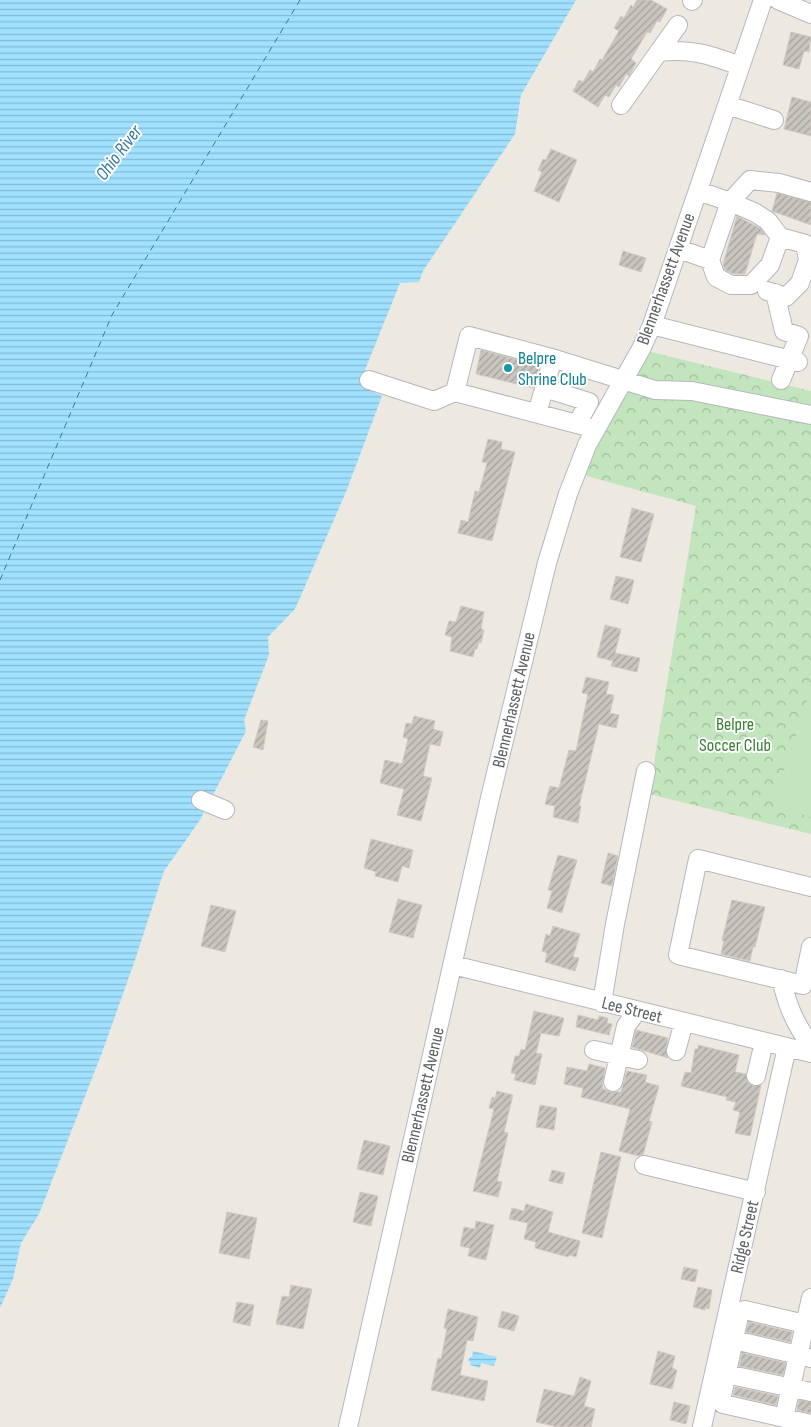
<svg xmlns="http://www.w3.org/2000/svg" width="811" height="1427" viewBox="0 0 811 1427" font-family="'Sofia Sans Condensed',sans-serif">
  <defs>
    <pattern id="park-crowns" width="20" height="18" patternUnits="userSpaceOnUse" patternTransform="scale(1.25)"><rect width="20" height="18" fill="#c2e5bd"/><path d="M2 6a3 3 0 1 1 6 0M12 15a3 3 0 1 1 6 0" fill="none" stroke="#a1bd9d"/></pattern>
    <pattern id="water-rules" width="6" height="5" patternUnits="userSpaceOnUse" patternTransform="scale(1.25)"><rect width="6" height="5" fill="#9fe1ff"/><path d="M0 2.5h6" fill="none" stroke="#85bad2"/></pattern>
    <pattern id="building-hatch" width="6" height="6" patternUnits="userSpaceOnUse" patternTransform="scale(1.25)"><rect width="6" height="6" fill="#c8c4be"/><path d="M-1 1l2-2M0 6l6-6M5 7l2-2" fill="none" stroke="#a5a29e"/></pattern>
  </defs>
  <rect width="100%" height="100%" fill="#ede9e1"/>
  <path fill="url(#park-crowns)" d="M647,351l164,40v443l-162,-40 47,-288 -113,-31 10,-28z"/>
  <path fill="#c2e5bd" d="M811,689v128l-38,-12z"/>
  <path fill="url(#water-rules)" d="M0,0h576l-55,95 -6,39 -92,137 -4,11 -19,1 -35,87 7,4 -6,14 16,8 -36,96 -51,117 -27,28 1,18 -25,65 2,11 -46,89 -36,51 -30,92 -31,87 -64,164 -18,29 -8,36 -13,29z
    M473,1351l24,6 -3,9 -13,-3 -1,5 -10,-3 1,-3 -3,-1 2,-4h2z"/>
  <g fill="none" stroke-linecap="round" stroke-linejoin="round">
    <path stroke="#37779f" stroke-width="1" stroke-dasharray="6 5" stroke-linecap="butt" d="M0,580l112,-265 188,-315"/>
  </g>
  <path fill="url(#building-hatch)" stroke="#d2cac0" d="M637,0h14l16,9 -7,13 -3,-1 -7,12 -3,-1 -16,27 5,4 -7,13 -3,-2 -7,13 -3,-2 -7,12 -4,-2 -7,12 -25,-16 6,-11 4,2 7,-12 3,2 7,-13 2,1 17,-29 -5,-3 7,-12 3,2 7,-13 2,2z
    M791,32l20,5 -2,15 -5,-1 -5,18 -16,-4z
    M792,97l19,5v34l-27,-7z
    M551,149l26,11 -18,42 -25,-11 8,-19 -4,-2 5,-11 3,1z
    M777,193l34,9v23l-39,-14z
    M737,216l24,13 4,6 -8,-1 -12,40h-11l-9,-4 -2,-6z
    M623,251l23,7 -5,14 -22,-7z
    M481,350l59,16 -7,22 -57,-14z
    M488,439l14,3 -1,7 14,3 -23,89 -34,-8 3,-13 7,2 7,-31 4,1 8,-29 -5,-1z
    M632,508l22,6 -13,48 -21,-5z
    M616,576l18,4 -6,24 -18,-5z
    M461,606l23,6 -3,17 3,1 -3,13 -2,-1 -2,7h-2l-2,8 -23,-6 2,-14 -7,-2 4,-14 7,1z
    M605,625l16,4 -6,24 25,5 -3,14 -26,-6 2,-5 -16,-4z
    M586,677l23,5 -3,12 8,1 -4,18 9,2 -3,13 -17,-4 -20,82h2l-3,17 -25,-6 2,-11 -10,-2 5,-18 9,2 10,-38 7,1 12,-57 -6,-1z
    M414,716l21,5 -2,8 10,3 -3,14 -10,-2 -7,32 9,2 -11,43 -24,-6 7,-26 -24,-6 5,-23 17,4 6,-25 -5,-2 3,-14 6,1z
    M261,720l7,1 -5,29 -10,-3z
    M371,839l42,11 -4,18 -7,-2 -4,16 -23,-6 1,-4 -12,-4z
    M608,853l10,3 -6,30 -11,-3z
    M558,855l19,5 -15,53 -15,-5 5,-17 -4,-1z
    M398,899l24,6 -9,33 -24,-6z
    M732,900l33,7 -10,40h-2l-3,14 -29,-7 3,-13 -2,-1z
    M211,905l25,6 -11,41 -24,-6z
    M553,926l27,8 -7,23 6,1 -4,13 -30,-9 2,-9 -5,-2 4,-17 4,2z
    M534,1011l30,7 -5,18 -18,-3 -5,20 6,1 -7,31 -21,-5 2,-6 -5,-1 4,-17h4l2,-7 4,1z
    M578,1015l20,5 1,-4 9,2 -1,5 5,1 -3,11 -33,-8z
    M636,1030l32,8 -2,11 2,9 -36,-11z
    M698,1045l41,10 -4,17 11,2 2,9 5,3 8,-1 -11,51 -15,-3 5,-21 -7,-2 3,-8 -10,-2 1,-3 -46,-11 4,-14 6,1 4,-24h3z
    M589,1064l16,4 -3,20 8,4h11l6,-21 20,4 -2,7 14,4 -10,35 3,1 -9,33 -4,1 -20,-5 11,-42 -49,-12 2,-9 -19,-4 3,-17 20,4z
    M497,1091l16,4 -9,37 4,1 -11,48 5,1 -4,15 -25,-6 21,-82 -5,-1 3,-11 3,1z
    M540,1105l17,3 -3,22 -18,-3z
    M364,1140l26,6 -7,29 -26,-6z
    M601,1152l20,5 -19,81 -20,-5z
    M552,1170l13,3 -3,11 -13,-3z
    M360,1192l18,4 -7,30 -18,-4z
    M526,1204l27,8 -5,20 32,9 -4,16 -7,-2 -1,2 -33,-9 1,-6 -12,-3 4,-16 -19,-4 3,-11 12,3z
    M227,1212l30,6 -8,41 -30,-6z
    M476,1221l18,4 -8,35 -18,-4 2,-8 -10,-2 4,-19 11,2z
    M684,1267l14,3 -3,12 -14,-3z
    M291,1285l21,4 -9,40 -27,-5 6,-28 7,1z
    M698,1287l14,3 -3,19 -4,-1v2l-12,-3z
    M237,1302l17,3 -4,21 -17,-4z
    M448,1309l30,8 -5,24 -6,-1 -7,35 28,6 -4,20 -53,-11 7,-32 3,1 6,-30 -3,-1z
    M502,1311l17,5 -5,15 -16,-4z
    M749,1322l43,10 -2,10 -44,-10z
    M658,1351l17,5 -3,12 5,2 -5,19 -22,-5z
    M742,1353l44,10 -3,12 -44,-9z
    M580,1377l11,4 -7,25 11,3 -4,18h-33l-22,-5 8,-33 30,7z
    M735,1387l43,9 -2,9 -43,-10z
    M799,1400l12,2v11l-14,-3z
    M674,1402l16,4 -4,18 -16,-4z"/>
  <g fill="none" stroke-linecap="round" stroke-linejoin="round">
    <defs>
      <path id="minor" d="M778,0l33,14
        M692,1l1,-1
        M659,52c31,-4 52,3 81,14
        M621,105l57,-80
        M727,105l47,15
        M780,237l25,7 3,16 3,1
        M679,249l31,11 20,-58 -31,-11
        M710,260l6,17 15,8h20l19,-20 10,-28 -12,-16 -14,-9 -24,-10 20,-22 29,3 32,9
        M767,291l19,6 14,-14 8,-23
        M775,293l9,38 15,5 -18,44
        M652,325l146,37
        M369,380l65,21 21,-9
        M544,388l45,14 -12,22
        M537,413l14,-48 4,-6
        M596,429l-141,-37 14,-56 86,23 100,31 37,1 119,24
        M201,800l24,10
        M811,887l-113,-28 -20,96 125,30 8,-38
        M453,965l358,88
        M781,979c7,28 13,43 30,67
        M602,1003l13,-79 31,-153
        M594,1050l44,10
        M676,1051l8,-29
        M756,1076l8,-34
        M613,1082l13,-56 11,-15
        M644,1165l112,27
        M805,1324l-60,-14 -5,1 -19,89 2,4 88,20
        M734,1340l77,18
        M726,1374l85,18
        M784,1418l27,-120
        M348,1427l142,-629 57,-235 21,-69 19,-49 54,-96 11,-24 111,-325
        M702,1427l85,-380"/>
    </defs>
    <use href="#minor" stroke="#b4b8bc" stroke-width="20"/>
    <use href="#minor" stroke="#fff" stroke-width="18"/>
  </g>
  <circle fill="#0f9aa8" stroke="#fff" stroke-width="2" cx="508" cy="368" r="5"/>
  <g text-anchor="middle" dominant-baseline="central" stroke-width="4" stroke-linejoin="round" paint-order="stroke">
    <g font-size="18" fill="#5a5f62" stroke="#fff">
      <text transform="translate(666 279) rotate(-70)">Blennerhassett Avenue</text>
      <text transform="translate(514 700) rotate(-77)">Blennerhassett Avenue</text>
      <text transform="translate(632 1010) rotate(14)">Lee Street</text>
      <text transform="translate(423 1095) rotate(-77)">Blennerhassett Avenue</text>
      <text transform="translate(745 1237) rotate(-77)">Ridge Street</text>
    </g>
    <g font-size="18" fill="#0d838f" stroke="#fff" text-anchor="start">
      <text x="518" y="358">Belpre<tspan x="518" dy="21">Shrine Club</tspan></text>
    </g>
    <g font-size="18" fill="#388132" stroke="#fff">
      <text x="735" y="724">Belpre<tspan x="735" dy="21">Soccer Club</tspan></text>
    </g>
    <g font-size="19" font-style="italic" fill="#37779f" stroke="#fff">
      <text transform="translate(119 153) rotate(-53)">Ohio River</text>
    </g>
  </g>
</svg>
